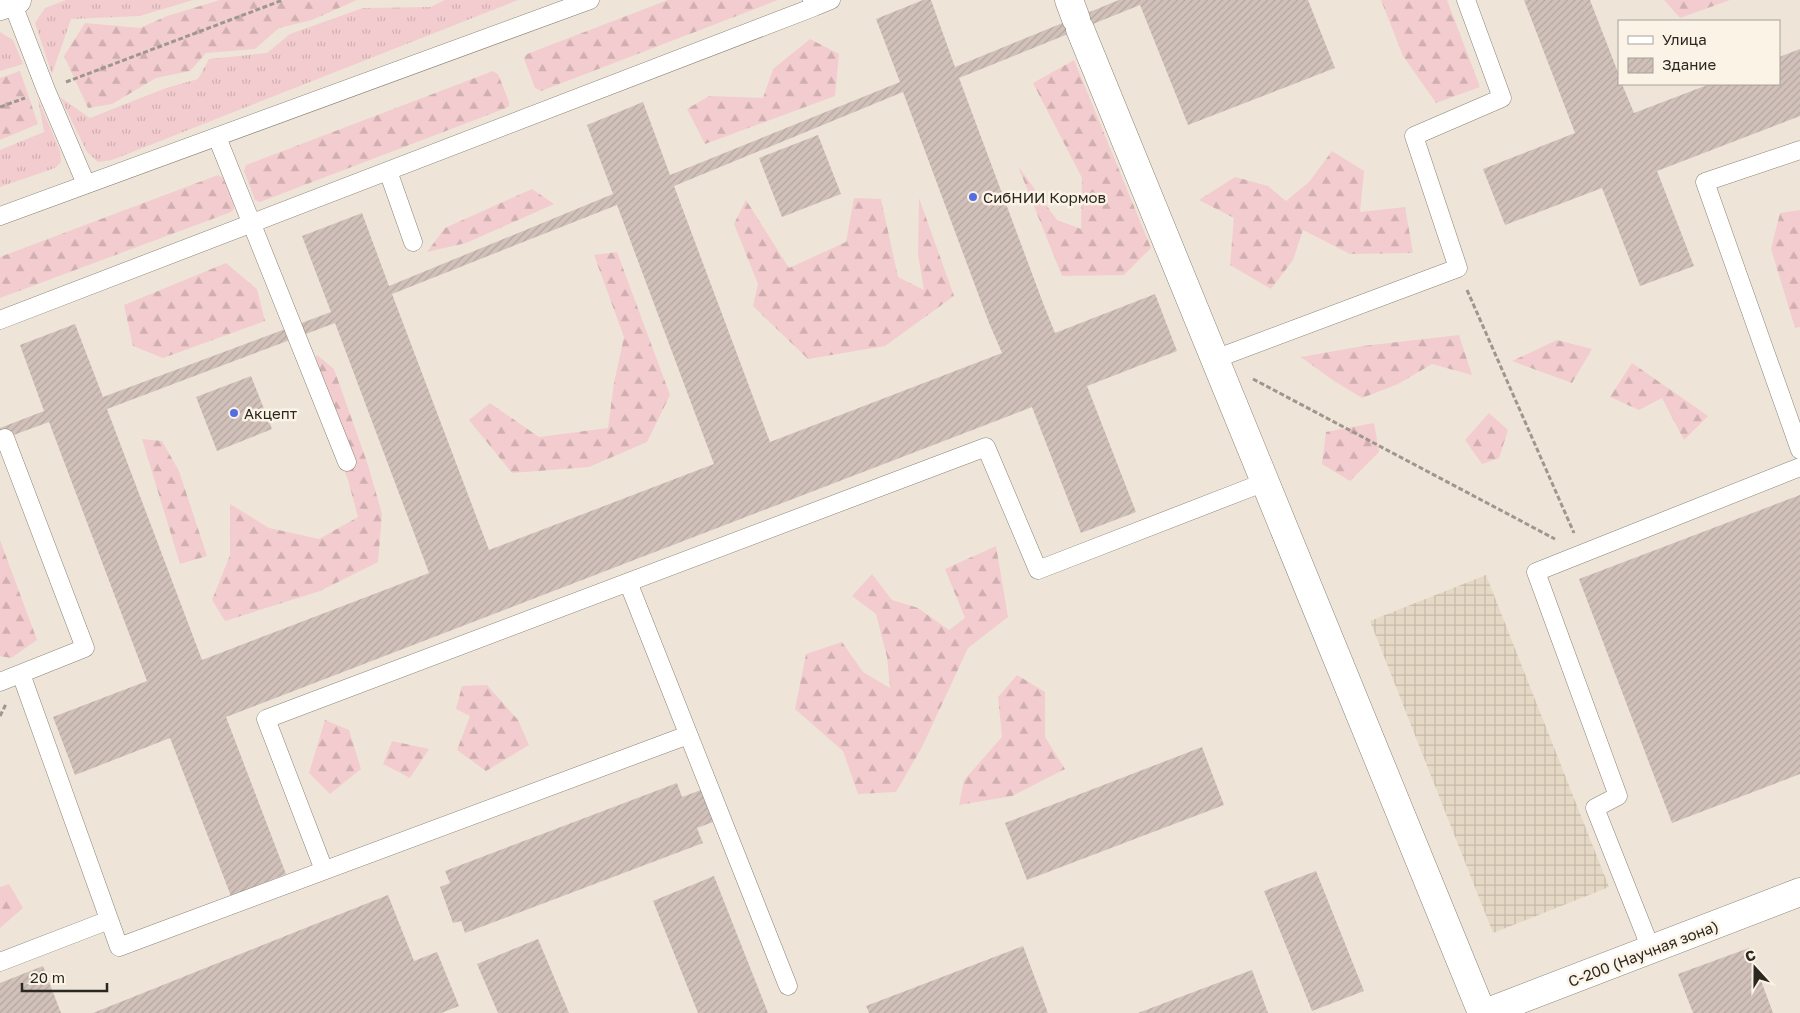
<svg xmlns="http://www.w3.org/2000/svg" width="1800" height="1013" viewBox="0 0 1800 1013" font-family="'Golos Text',sans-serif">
  <defs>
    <pattern id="industrial-grid" width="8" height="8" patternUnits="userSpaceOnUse" patternTransform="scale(1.25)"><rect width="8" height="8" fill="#e5d9c6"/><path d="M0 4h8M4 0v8" fill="none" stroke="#c5baaa"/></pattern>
    <pattern id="grass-tufts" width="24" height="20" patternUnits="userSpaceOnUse" patternTransform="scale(1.25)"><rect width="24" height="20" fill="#f3cccf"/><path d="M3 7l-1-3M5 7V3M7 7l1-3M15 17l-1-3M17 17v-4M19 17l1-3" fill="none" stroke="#d0afb1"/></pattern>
    <pattern id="forest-firs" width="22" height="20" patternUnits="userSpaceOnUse" patternTransform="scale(1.25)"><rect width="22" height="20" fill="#f3cccf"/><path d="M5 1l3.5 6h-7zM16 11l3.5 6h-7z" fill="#d0afb1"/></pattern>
    <pattern id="building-hatch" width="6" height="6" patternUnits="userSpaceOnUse" patternTransform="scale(1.25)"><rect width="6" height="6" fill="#d1c1ba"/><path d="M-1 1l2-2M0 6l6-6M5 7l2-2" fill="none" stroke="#b4a6a0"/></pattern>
  </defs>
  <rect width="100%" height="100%" fill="#eee5d8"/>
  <path fill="url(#industrial-grid)" d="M1486,575l123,312 -116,46 -123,-312z"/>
  <path fill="url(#grass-tufts)" d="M66,0h127l-53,16 -69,3 -19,55 -17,-51 10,-15z
    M445,0h73l-406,160 -14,2 -11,-10 -27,-55 30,21 76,-30 32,-9 11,-20 58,-6 23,-19 73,-26 67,-1z
    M0,32l13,8 10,24 -23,7z
    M38,99l22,52 1,11 -6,6 -55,19v-37l44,-18z"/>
  <path fill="url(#forest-firs)" d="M220,0h137l-45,20 -33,8 -24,21 -49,4 -16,18 -34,7 -44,26 -24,4 -24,-52 21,-33 55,5 27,-12z
    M668,0h110l-237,91 -6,-3 -11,-29 1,-3 2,-2z
    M1381,0h66l33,87 -44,16 -33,-47z
    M1664,0h66l-50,18z
    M810,39l29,15 -4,42 -130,48 -18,-35 22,-13 54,2 10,-29z
    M1074,60l77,188 -27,27 -62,1 -44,-110 39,54 24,9 1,-51 -49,-95z
    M20,71l18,53 -38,16v-62z
    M493,71l5,3 11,28v4l-3,2 -246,94 -5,-2 -11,-29 2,-6z
    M1332,151l32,20 -4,41 45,-5 8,46 -63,1 -47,-24 -10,30 -22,29 -41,-24 4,-47 -35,-18 36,-23 33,9 18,15 23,-19z
    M218,175l5,3 11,28v3l-3,3 -231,86v-41z
    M532,189l22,15 -88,39 -39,9 18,-24z
    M854,198l27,1 17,78 26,13 -6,-36 1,-56 35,98 -69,50 -77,13 -55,-53 5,-22 -24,-60 12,-24 43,68 57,-26z
    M1800,210v117l-5,1 -24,-79 9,-36z
    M617,252l53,143 -23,47 -58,25 -77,6 -43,-53 21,-17 49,34 69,-9 6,-45 10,-46 -30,-82z
    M226,263l31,26 8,32 -102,37 -30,-12 -9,-41z
    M1459,335l13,40 -40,-11 -34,20 -36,14 -28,-17 -33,-24 62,-11z
    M1557,340l35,9 -20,34 -60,-22z
    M317,355l17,14 34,96 14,49 -4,48 -58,29 -95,30 -13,-21 18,-45v-51l39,24 50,11 39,-22 -10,-37 -42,-105z
    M1632,363l76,53 -24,24 -22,-42 -23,12 -29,-13z
    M1489,413l19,17 -9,28 -17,6 -17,-24z
    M1374,423l5,29 -29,29 -28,-17 4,-32z
    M142,439l20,2 17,30 28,85 -27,8z
    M0,540l37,100 -26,18 -11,-2z
    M996,546l12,71 -40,31 -46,99 -26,45 -38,2 -15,-43 -48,-42 11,-55 36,-12 21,30 27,16 -3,-31 -11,-43 -24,-18 20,-22 20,26 26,8 31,22 16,-12 -20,-49z
    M1017,675l28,17v45l20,32 -53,27 -53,9 5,-25 38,-43 -4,-40z
    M487,685l31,35 11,25 -43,26 -29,-21 13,-34 -14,-7 6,-23z
    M325,720l24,10 12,39 -31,25 -21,-21z
    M392,741l37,8 -19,29 -27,-14z
    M9,884l14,24 -23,20v-41z"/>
  <path fill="url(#building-hatch)" fill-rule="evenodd" d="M923,0h8l24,67 164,-67h189l27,68 -147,57 -48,-120 -181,73 84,225 12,30 100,-39 22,57 -90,35 49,126 -55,21 -49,-126 -806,310 60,157 -55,22 -61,-158 -95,37 -22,-58 94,-36 -98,-259 -49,18v-12l44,-17 -24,-66 55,-21 28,73 228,-85 -29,-76 60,-23 27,73 224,-92 -26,-69 56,-23 27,73 230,-93 -24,-63zM903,92l86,231 13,30 -232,89 -96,-256zM617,205l97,259 -225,86 -97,-256zM335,323l94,250 -227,87 -95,-251z
    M1524,0h66l29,75v9h3l12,29 76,-29h69v-27l21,-8v67l-143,55 37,95 -54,20 -38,-98 -97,37 -22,-56 92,-36z
    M818,135l23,59 -59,23 -23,-59z
    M251,376l21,53 -55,22 -21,-54z
    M1800,495v279l-128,49 -93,-244z
    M1202,747l22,58 -197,75 -22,-57z
    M677,783l5,14 19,-7 12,32 -16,6 6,15 -238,90 -4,-12 -8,2 -13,-36 10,-4 -5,-12z
    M1316,871l48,120 -52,20 -48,-120z
    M714,876l54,137h-70l-45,-112z
    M388,895l26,66 23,-9 22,54 -18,7h-348z
    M538,939l31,74h-71l-21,-49z
    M1023,946l25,67h-179l-3,-7z
    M1749,948l24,65h-80l-15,-39z
    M43,966l18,47h-61v-30z
    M1252,970l16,43h-130z"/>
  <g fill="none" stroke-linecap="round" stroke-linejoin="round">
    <defs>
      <path id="lane" d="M12,2l34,88 40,94
        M814,7l17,-7
        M217,137l130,325
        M1800,150l-95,32 95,268
        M388,171l25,71
        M0,216l590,-216
        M0,320l814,-313 -2,-7
        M1215,359l243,-91 -44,-132 88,-38 -36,-98
        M628,582l160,404
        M21,674l98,273 569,-212
        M0,682l85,-34 -80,-210
        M324,870l-58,-151 720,-272 52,123 227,-88
        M1651,949l-56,-141 23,-12 -82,-224 264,-105
        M0,962l109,-42"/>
      <path id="street" d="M1069,0l7,19
        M1080,29l402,984
        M1485,1013l315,-121"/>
      <path id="secondary" d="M0,6l17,-6"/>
    </defs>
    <use href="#lane" stroke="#8a8376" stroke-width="19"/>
    <use href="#street" stroke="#8a8376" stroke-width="29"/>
    <use href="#secondary" stroke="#8a8376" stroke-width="29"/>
    <path stroke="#9e978d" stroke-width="3" stroke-dasharray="5 2.5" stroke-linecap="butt" d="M66,82l217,-82
      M0,107l25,-9
      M1467,290l107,243
      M1253,379l302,160
      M0,716l6,-12"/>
    <use href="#lane" stroke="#fff" stroke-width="18"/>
    <use href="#street" stroke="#fff" stroke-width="28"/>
    <use href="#secondary" stroke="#fff" stroke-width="28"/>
  </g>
  <g fill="#526ee3" stroke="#fbf3e5" stroke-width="2">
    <circle cx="973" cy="197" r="5"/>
    <circle cx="234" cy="413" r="5"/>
  </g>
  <g text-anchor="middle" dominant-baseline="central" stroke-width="5" stroke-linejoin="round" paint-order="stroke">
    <g font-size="15" fill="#2b2822" stroke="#fbf3e5" text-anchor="start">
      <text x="983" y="197">СибНИИ Кормов</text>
      <text x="244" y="413">Акцепт</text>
    </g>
    <g font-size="15" fill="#2b2822" stroke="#fbf3e5">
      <text transform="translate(1643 953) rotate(-21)">С-200 (Научная зона)</text>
    </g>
  </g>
  <rect x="1618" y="20" width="162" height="65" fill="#fbf3e5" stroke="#a8a297"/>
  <rect x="1628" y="36" width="25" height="8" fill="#ffffff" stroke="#a8a297"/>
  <text x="1662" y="45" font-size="15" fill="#2b2822">Улица</text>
  <rect x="1628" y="58" width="25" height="15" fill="url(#building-hatch)" stroke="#a8a297"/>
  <text x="1662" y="70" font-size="15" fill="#2b2822">Здание</text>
  <g transform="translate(1755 968) rotate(339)" stroke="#fbf3e5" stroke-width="4" paint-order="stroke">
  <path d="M0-4L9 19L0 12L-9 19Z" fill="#2b2822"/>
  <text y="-8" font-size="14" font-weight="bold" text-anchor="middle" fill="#2b2822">С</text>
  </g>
  <path d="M22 983v8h85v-8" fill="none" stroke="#2b2822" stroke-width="2.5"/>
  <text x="30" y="983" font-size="15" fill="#2b2822" stroke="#fbf3e5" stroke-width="4" paint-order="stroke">20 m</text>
</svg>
